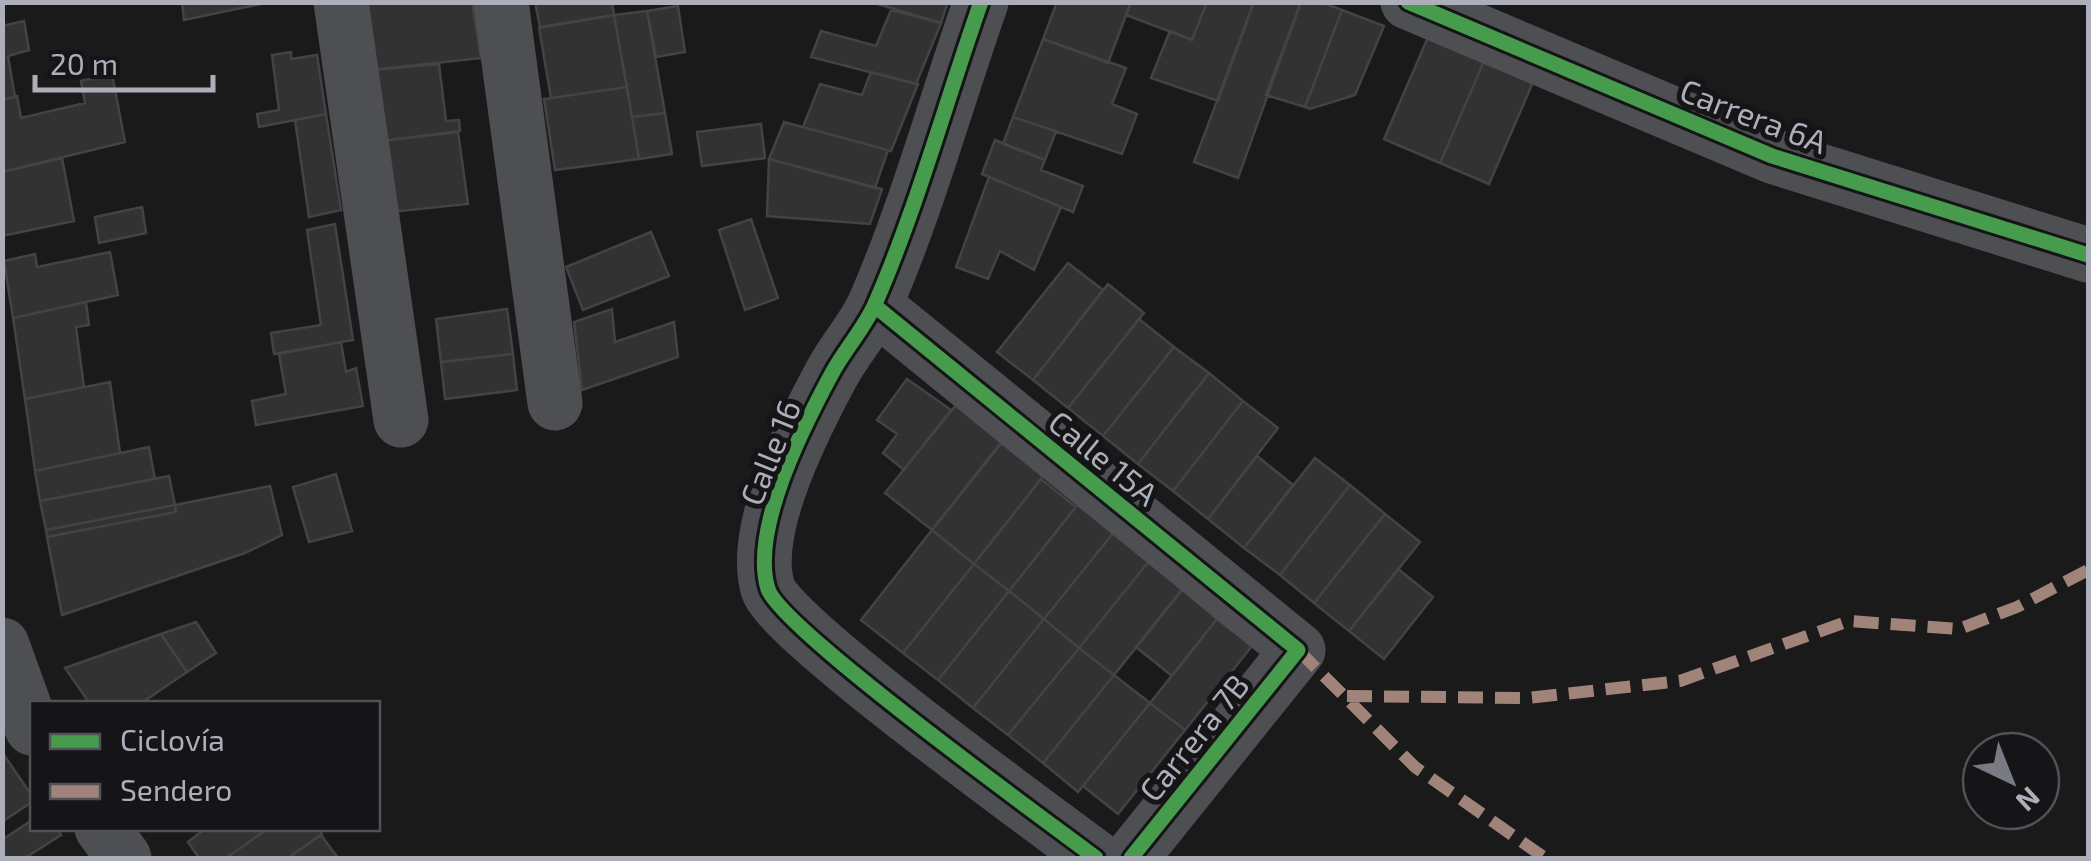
<svg xmlns="http://www.w3.org/2000/svg" width="2091" height="861" viewBox="0 0 2091 861" font-family="'Exo 2',sans-serif">
  <rect width="100%" height="100%" fill="#1a1a1a"/>
  <path fill="#323233" stroke="#434346" stroke-width="2.5" d="M182,2h88l-86,18z
    M364,2h108l9,56 -109,12z
    M535,2h77l2,13 -74,12z
    M871,2h77l-7,21z
    M1131,2h76l-15,38 -66,-25z
    M1131,2l-23,61 -65,-24 14,-37z
    M1207,2h47l-36,99 -67,-23 19,-47 22,9z
    M1254,2h47l-63,176 -44,-16z
    M1301,2h20l21,8 -37,97 -39,-12z
    M678,6l7,46 -29,5 -9,-46z
    M891,10l50,13 -25,61 -105,-27 10,-26 55,15z
    M1342,10l42,16 -29,69 -45,14 -5,-2z
    M647,11l18,102 -33,4 -18,-102z
    M614,15l13,72 -76,11 -12,-70z
    M24,21l5,29 -21,6 7,41 -13,3v-74z
    M1429,35l56,24 -45,104 -56,-24z
    M1043,39l83,29 -14,36 25,10 -15,40 -109,-37z
    M291,52v7l26,-4 9,59 -67,13 -2,-13 22,-4 -7,-55z
    M1485,59l49,21 -45,104 -49,-21z
    M439,64l7,57 13,-1 1,11 -79,10 -9,-71z
    M871,72l47,12 -27,67 -88,-24 17,-43 42,11z
    M112,74l13,68 -123,30v-72l15,-4 4,22 64,-15 -4,-22z
    M627,87l12,72 -84,11 -11,-71z
    M665,113l7,41 -33,5 -7,-42z
    M326,114l15,96 -32,7 -14,-97z
    M1013,117l43,14 -11,29 -42,-16z
    M784,122l104,28 -13,38 -106,-29z
    M761,124l4,34 -63,8 -5,-34z
    M458,132l10,72 -77,8 -10,-71z
    M995,140l50,20 -4,10 42,16 -10,26 -91,-38z
    M62,158l12,63 -72,15v-64z
    M769,159l113,30 -12,35 -103,-8z
    M989,177l72,30 -27,63 -34,-19 -12,28 -32,-12z
    M142,207l4,26 -47,10 -4,-26z
    M751,219l27,79 -33,12 -26,-80z
    M335,224l18,116 -79,14 -3,-21 50,-8 -14,-95z
    M651,232l18,44 -86,34 -17,-43z
    M110,252l8,43 -105,23 -9,-57 31,-7 2,13z
    M1068,263l35,27 -70,90 -36,-28z
    M1108,284l36,29 -76,95 -35,-28z
    M86,302l3,23 -13,2 8,60 -59,12 -12,-81z
    M507,309l6,45 -72,8 -5,-43z
    M612,309l3,33 59,-20 4,35 -96,33 -8,-68z
    M1139,319l35,28 -71,89 -35,-28z
    M341,342l5,30 10,-4 7,38 -107,19 -4,-24 34,-7 -7,-40z
    M1174,347l35,26 -71,91 -35,-28z
    M513,354l4,36 -72,9 -4,-37z
    M1209,373l34,28 -70,90 -35,-27z
    M907,379l44,31 -47,60 -21,-17 14,-19 -20,-14z
    M110,382l10,71 -85,18 -10,-72z
    M1243,401l35,27 -70,91 -35,-28z
    M956,405l46,36 -70,89 -47,-37z
    M1005,439l42,32 -73,93 -42,-34z
    M149,447l6,32 -115,22 -5,-30z
    M1257,456l36,29 -49,63 -36,-29z
    M1315,458l35,27 -70,90 -36,-27z
    M336,474l16,57 -43,11 -16,-55z
    M169,476l6,29 -129,25 -6,-29z
    M1041,479l35,28 -67,84 -35,-27z
    M1350,485l35,29 -71,89 -34,-28z
    M270,486l12,49 -37,18 -183,62 -15,-78 129,-25 -1,-7z
    M1082,499l36,28 -74,92 -35,-28z
    M175,505l1,7 -129,25 -1,-7z
    M1385,514l35,28 -71,89 -35,-28z
    M1118,527l36,28 -75,93 -35,-29z
    M932,530l42,34 -71,89 -42,-33z
    M1154,555l34,28 -74,92 -35,-27z
    M974,564l35,27 -71,89 -35,-27z
    M1398,569l35,28 -49,62 -35,-28z
    M1182,589l35,30 -45,57 -36,-29z
    M1009,591l35,28 -71,89 -35,-28z
    M1044,619l35,29 -71,87 -35,-27z
    M1217,619l35,27 -67,84 -35,-27z
    M196,622l20,31 -29,19 -26,-38z
    M161,634l26,38 -47,32h-50l-25,-36z
    M1079,648l35,27 -71,88 -35,-28z
    M1114,675l36,28 -72,89 -35,-29z
    M1150,703l35,27 -67,84 -35,-28z
    M2,752l30,44v6l-30,20z
    M32,820v8h25l4,7 -36,23h-23v-18z
    M206,828h63l-43,30h-27l-11,-16z
    M269,828h50l3,6 -34,24h-62z
    M321,835l17,23h-50z"/>
  <g fill="none" stroke-linecap="round" stroke-linejoin="round">
    <path stroke="#4e4f53" stroke-width="55" d="M341,2l60,418
      M501,2l54,401
      M981,2c-35,99 -64,206 -106,302 -11,25 -31,46 -44,71 -28,52 -81,155 -63,214 13,40 279,232 328,269
      M1408,2l364,154 316,99
      M875,306l423,344 -167,208
      M2,645l30,83
      M102,828l22,30"/>
    <path stroke="#a18479" stroke-width="12" stroke-dasharray="25 12" stroke-linecap="butt" d="M1298,650l117,117 130,91
      M1347,696l181,2 152,-17 169,-60 110,8 58,-22 71,-37"/>
    <defs>
      <path id="cycleway" d="M981,2c-35,99 -64,206 -106,302 -11,25 -31,46 -44,71 -28,52 -81,155 -63,214 13,40 279,232 328,269
        M1408,2l364,154 316,99
        M875,306l423,344 -167,208"/>
    </defs>
    <use href="#cycleway" stroke="#151416" stroke-width="21"/>
    <use href="#cycleway" stroke="#469c4c" stroke-width="15"/>
  </g>
  <g text-anchor="middle" dominant-baseline="central" stroke-width="10" stroke-linejoin="round" paint-order="stroke">
    <g font-size="32" fill="#acafba" stroke="#151416">
      <text transform="translate(1754 115) rotate(21)">Carrera 6A</text>
      <text transform="translate(769 452) rotate(-68)">Calle 16</text>
      <text transform="translate(1104 457) rotate(39)">Calle 15A</text>
      <text transform="translate(1193 737) rotate(-51)">Carrera 7B</text>
    </g>
  </g>
  <rect width="2091" height="861" fill="none" stroke="#acafba" stroke-width="10"/>
  <rect x="30" y="701" width="350" height="130" fill="#151416" stroke="#515258" stroke-width="2.5"/>
  <rect x="50" y="734" width="50" height="15" fill="#469c4c" stroke="#515258" stroke-width="2.5"/>
  <text x="120" y="751" font-size="30" fill="#acafba">Ciclovía</text>
  <rect x="50" y="784" width="50" height="15" fill="#a18479" stroke="#515258" stroke-width="2.5"/>
  <text x="120" y="801" font-size="30" fill="#acafba">Sendero</text>
  <g transform="translate(2011 781) rotate(137)"><circle r="48" fill="#151416" stroke="#515258" stroke-width="2.5"/>
  <path d="M0-8L18 38L0 25L-18 38Z" fill="#797b82"/>
  <text y="-15" font-size="28" font-weight="bold" text-anchor="middle" fill="#acafba">N</text>
  </g>
  <path d="M35 75v15h178v-15" fill="none" stroke="#acafba" stroke-width="5"/>
  <text x="50" y="75" font-size="30" fill="#acafba" stroke="#151416" stroke-width="8" paint-order="stroke">20 m</text>
</svg>
